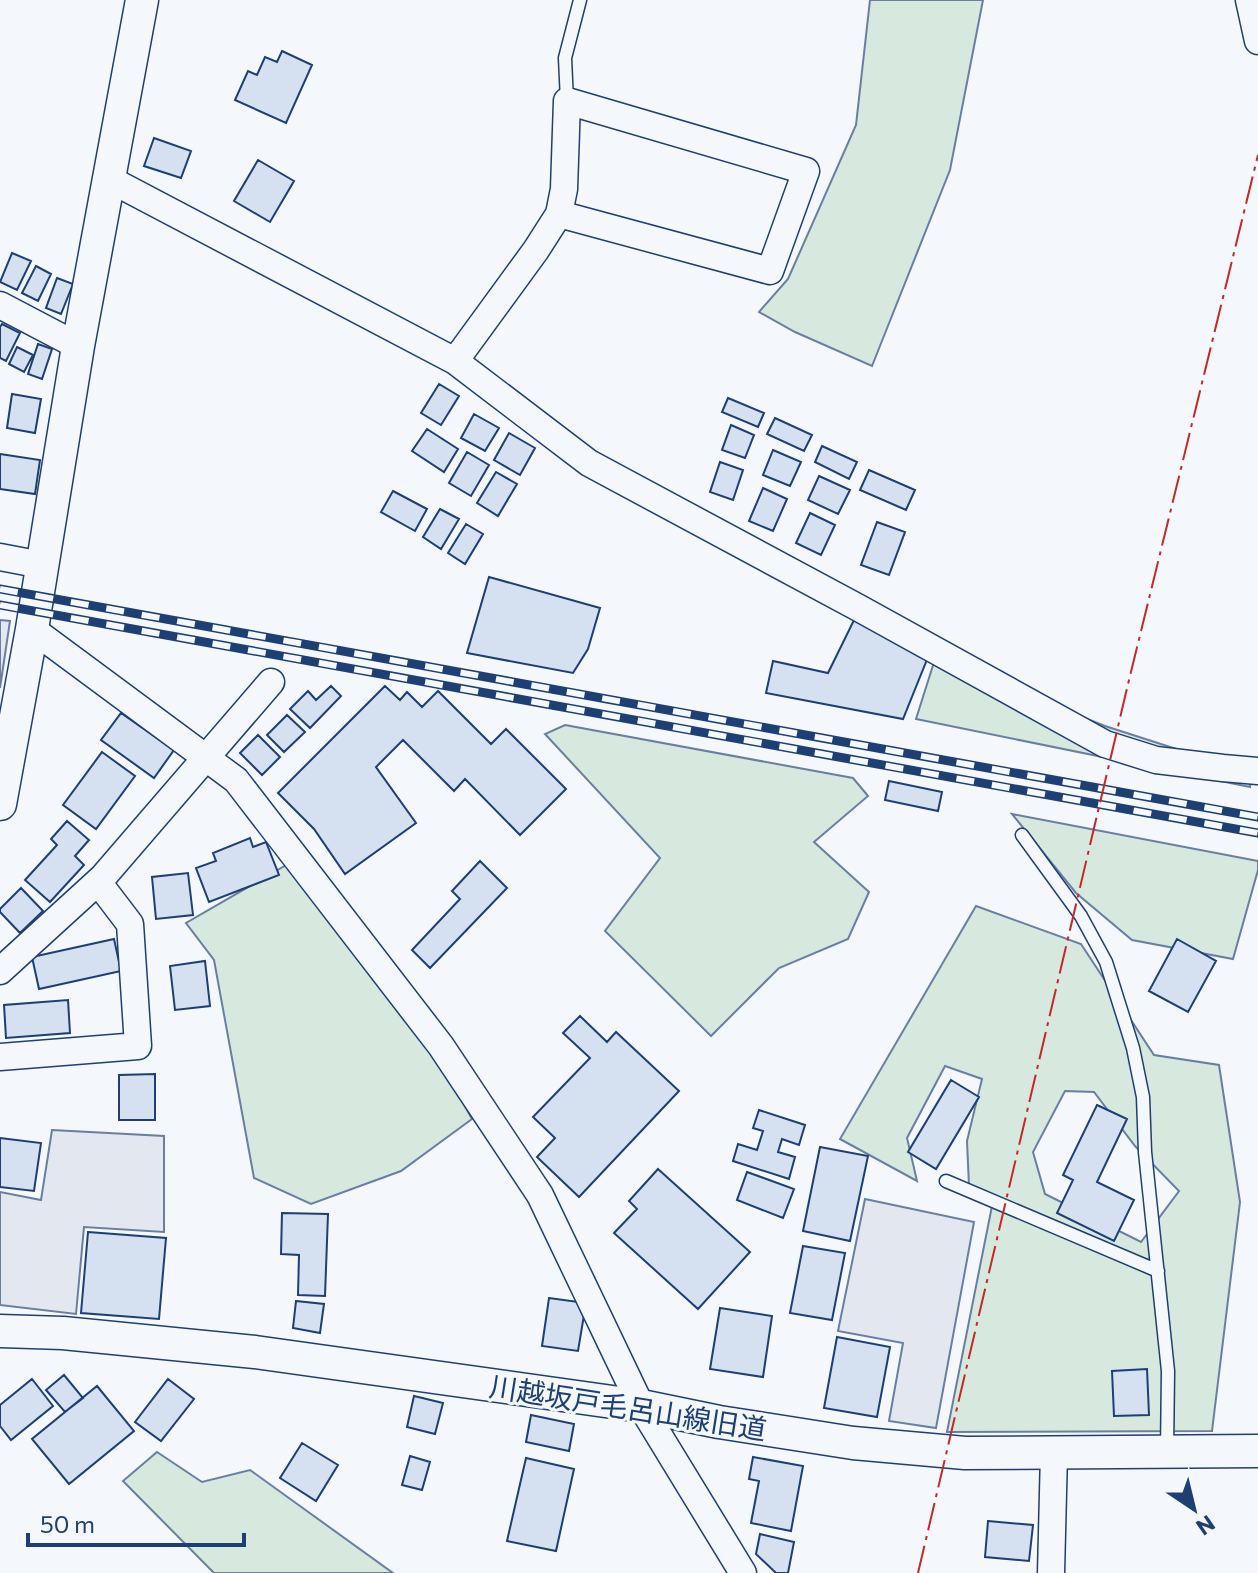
<svg xmlns="http://www.w3.org/2000/svg" width="1258" height="1573" viewBox="0 0 1258 1573" font-family="Commissioner,'Noto Sans JP',sans-serif">
  <rect width="100%" height="100%" fill="#f4f7fb"/>
  <path fill="#d7e8df" stroke="#687fa3" stroke-width="2" fill-rule="evenodd" d="M870,0h113l-33,170 -78,196 -77,-34 -36,-20 29,-33 68,-154z
    M935,659l170,67 146,47 -1,14 -334,-68z
    M565,725l288,53 15,18 -54,46 55,50 -21,47 -69,29 -68,68 -106,-105 55,-73 -115,-124z
    M1012,814l246,47v9l-25,89 -101,-19 -56,-47z
    M288,864l155,202 29,53 -71,52 -90,33 -57,-26 -40,-218 -28,-37z
    M976,906l105,38 73,111 65,10 21,137 -28,229 -265,1 47,-236 -25,-10 -2,-45 15,-62 -37,-13 -38,72 10,43 -77,-42zM1065,1091l29,1 41,54 44,45 -38,51 -96,-48 -12,-42z
    M157,1452l45,30 48,-12 143,103h-179l-91,-92z"/>
  <path fill="#e3e8f0" stroke="#687fa3" stroke-width="2" d="M0,620l10,1 -10,67z
    M52,1130l112,6v96l-80,-5 -8,87 -76,-9v-113l41,8z
    M865,1199l109,23 -38,206 -47,-7 14,-78 -65,-12z"/>
  <path fill="#d5e0f0" stroke="#1d3f73" stroke-width="2" d="M282,51l30,14 -26,58 -51,-23 13,-29 9,4 8,-18 12,5z
    M154,138l37,13 -10,27 -37,-12z
    M258,160l36,21 -24,41 -36,-21z
    M12,253l19,8 -14,29 -17,-8z
    M36,266l15,8 -13,27 -16,-8z
    M57,278l16,6 -12,30 -15,-6z
    M2,324l18,9 -14,28 -6,-3v-31z
    M38,344l14,5 -10,30 -14,-5z
    M17,347l16,8 -9,17 -15,-8z
    M439,384l20,12 -18,29 -20,-12z
    M12,394l29,5 -6,34 -28,-5z
    M728,398l36,15 -6,14 -36,-15z
    M474,414l25,14 -14,23 -24,-13z
    M775,418l37,17 -8,16 -37,-17z
    M731,425l23,10 -9,23 -23,-8z
    M427,429l31,20 -14,23 -32,-21z
    M509,433l26,15 -15,27 -26,-15z
    M822,446l35,16 -8,17 -34,-17z
    M773,450l28,12 -11,24 -27,-11z
    M467,452l22,13 -18,31 -22,-13z
    M0,454l40,6 -5,34 -35,-5z
    M720,462l23,8 -10,30 -23,-8z
    M869,470l46,20 -9,20 -46,-20z
    M496,472l21,12 -19,32 -21,-13z
    M819,476l31,14 -12,24 -30,-14z
    M763,488l24,11 -14,32 -24,-10z
    M393,491l34,18 -12,22 -34,-19z
    M440,509l19,10 -18,30 -18,-12z
    M810,513l25,12 -14,30 -25,-12z
    M877,522l28,10 -16,43 -28,-10z
    M466,524l17,10 -18,30 -17,-11z
    M489,577l111,31 -12,41 -15,24 -106,-20z
    M854,620l74,37 -25,62 -137,-26 7,-32 55,12z
    M331,686l10,10 -31,32 -20,-19 18,-18 8,9z
    M385,686l15,14 7,-8 15,15 16,-16 53,53 15,-15 60,60 -46,46 -55,-56 -11,12 -51,-51 -27,27 40,56 -71,51 -31,-45 -36,-36z
    M121,713l53,37 -20,28 -53,-38z
    M287,715l18,17 -21,20 -17,-17z
    M258,735l22,22 -18,18 -22,-22z
    M102,752l33,24 -39,53 -33,-24z
    M889,781l53,11 -4,19 -53,-11z
    M67,821l22,19 -14,16 9,9 -34,37 -25,-22 32,-35 -6,-6z
    M250,838l3,9 13,-5 13,33 -70,27 -13,-34 20,-7 -3,-8z
    M480,861l27,27 -77,80 -18,-18 48,-51 -8,-8z
    M188,873l5,42 -37,4 -4,-42z
    M21,888l22,23 -23,22 -20,-21v-3z
    M114,939l7,32 -82,18 -7,-32z
    M1177,939l39,22 -28,51 -39,-21z
    M205,961l5,45 -35,4 -5,-44z
    M68,1000l2,33 -64,5 -2,-33z
    M580,1016l27,26 9,-10 63,59 -100,106 -42,-40 18,-19 -22,-21 57,-59 -27,-25z
    M155,1074v46h-36v-45z
    M951,1080l28,17 -43,72 -28,-17z
    M1097,1105l30,14 -30,63 37,18 -20,41 -57,-28 16,-33 -10,-5z
    M759,1110l46,15 -6,20 -17,-6 -4,13 17,5 -6,22 -56,-18 5,-17 19,6 6,-19 -10,-3z
    M0,1138l41,5 -7,48 -34,-4z
    M820,1147l48,9 -18,85 -47,-10z
    M658,1169l92,83 -52,57 -84,-76 23,-24 -8,-8z
    M747,1172l47,17 -11,29 -46,-18z
    M282,1213l46,1 -3,82 -27,-1 1,-40 -18,-1z
    M88,1232l78,6 -7,81 -78,-6z
    M803,1246l42,7 -13,67 -42,-7z
    M549,1298l37,5 -8,48 -36,-5z
    M296,1301l28,3 -4,29 -27,-5z
    M720,1308l52,8 -9,61 -53,-8z
    M837,1337l53,10 -13,70 -53,-9z
    M1147,1369l2,46 -35,1 -2,-45z
    M64,1375l19,23 -18,14 -19,-22z
    M32,1379l21,27 -42,34 -11,-14v-21z
    M168,1379l26,20 -33,42 -26,-19z
    M97,1386l37,45 -65,53 -37,-45z
    M414,1396l29,7 -8,31 -28,-7z
    M531,1415l43,9 -5,27 -43,-9z
    M302,1443l36,22 -22,36 -36,-23z
    M410,1456l20,6 -8,28 -20,-5z
    M753,1457l50,9 -12,65 -40,-8 8,-42 -10,-2z
    M526,1458l48,11 -18,82 -49,-10z
    M988,1521l45,4 -4,36 -44,-4z
    M760,1534l34,8 -6,31h-12l-20,-19z"/>
  <g fill="none" stroke-linecap="round" stroke-linejoin="round">
    <defs>
      <path id="service" d="M567,101l-2,-43 15,-58
        M1022,835l59,81 25,46 27,86 10,49 2,55 23,219 -1,81
        M946,1181l212,90"/>
      <path id="minor" d="M1249,0l9,41
        M109,179l346,182 134,102 268,144 248,137 51,16 67,8 35,3
        M0,305l78,41
        M455,361l81,-111 23,-36 5,-25 3,-88 239,70 -36,100 -211,-57
        M0,557l42,8
        M32,629l204,151 205,266 99,149 101,211 102,167
        M0,971l103,-94 168,-195
        M0,1057l138,-11 -8,-122 -32,-42
        M1051,1573l3,-120"/>
      <path id="tertiary" d="M0,804l32,-175 46,-283 64,-346
        M0,1331l63,2 192,19 386,54 78,16 134,21 112,10 293,-2"/>
    </defs>
    <use href="#service" stroke="#1d3f73" stroke-width="15"/>
    <use href="#minor" stroke="#1d3f73" stroke-width="29"/>
    <use href="#tertiary" stroke="#1d3f73" stroke-width="35"/>
    <use href="#service" stroke="#f4f7fb" stroke-width="12"/>
    <use href="#minor" stroke="#f4f7fb" stroke-width="26"/>
    <use href="#tertiary" stroke="#f4f7fb" stroke-width="32"/>
    <defs>
      <path id="rail" d="M0,589l1258,228
        M0,605l1258,228"/>
    </defs>
    <use href="#rail" stroke="#1d3f73" stroke-width="9"/>
    <use href="#rail" stroke="#f4f7fb" stroke-width="6" stroke-dasharray="18" stroke-linecap="butt"/>
    <path stroke="#c62828" stroke-width="2" stroke-dasharray="28 6 4 6" stroke-linecap="butt" d="M918,1573l211,-893 129,-525"/>
  </g>
  <g text-anchor="middle" dominant-baseline="central" stroke-width="6" stroke-linejoin="round" paint-order="stroke">
    <g font-size="28" fill="#1d3f73" stroke="#f4f7fb">
      <text transform="translate(628 1407) rotate(9)">川越坂戸毛呂山線旧道</text>
    </g>
  </g>
  <g transform="translate(1194 1509) rotate(145)" stroke="#f4f7fb" stroke-width="6" paint-order="stroke">
  <path d="M0-6L14 30L0 20L-14 30Z" fill="#1d3f73"/>
  <text y="-12" font-size="22" font-weight="bold" text-anchor="middle" fill="#1d3f73">N</text>
  </g>
  <path d="M28 1533v12h216v-12" fill="none" stroke="#1d3f73" stroke-width="4"/>
  <text x="40" y="1533" font-size="24" fill="#1d3f73" stroke="#f4f7fb" stroke-width="6" paint-order="stroke">50 m</text>
</svg>
